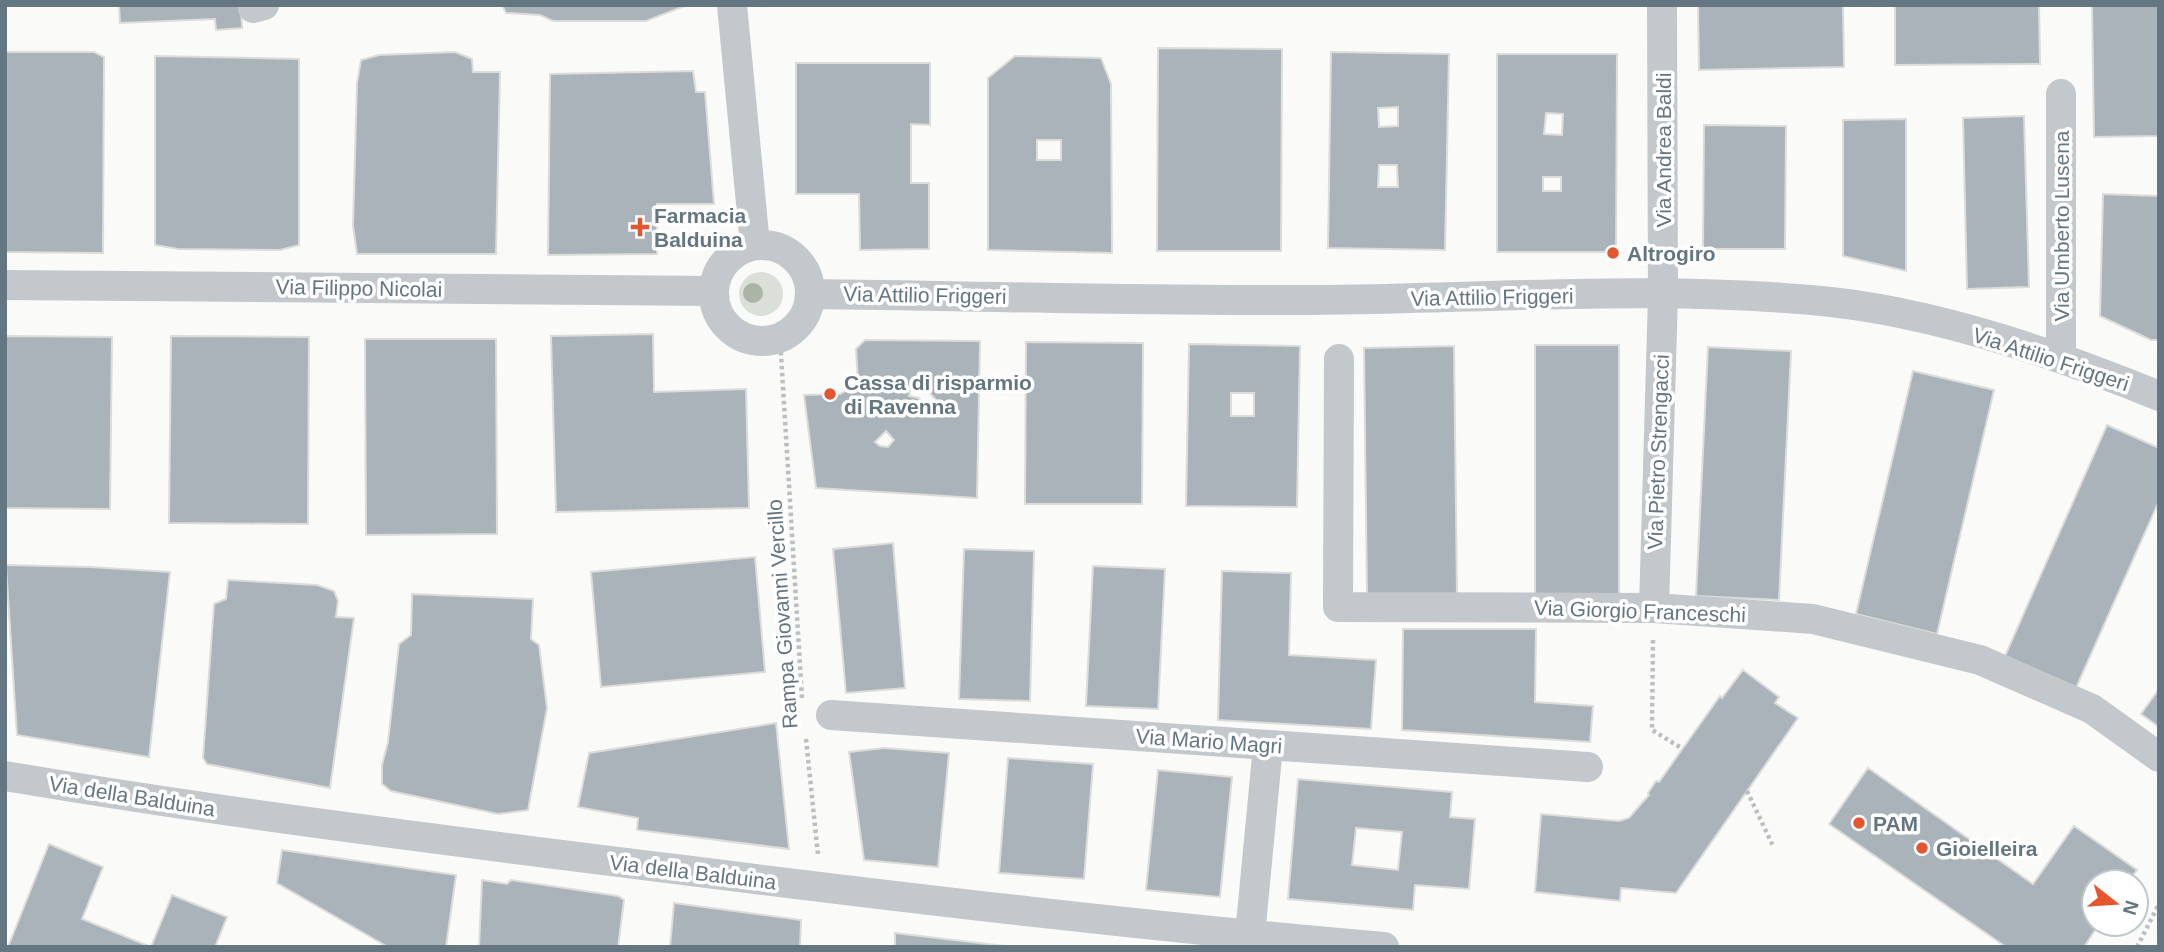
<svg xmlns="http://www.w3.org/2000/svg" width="2164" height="952" viewBox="0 0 2164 952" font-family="Arial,sans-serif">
  <rect width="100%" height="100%" fill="#fafaf8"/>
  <path fill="#dadfd7" d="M739 294a22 22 0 1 1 44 0a22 22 0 1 1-44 0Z"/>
  <path fill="#aab3b9" stroke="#dcdcda" stroke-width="2" fill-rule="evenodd" d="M119,5h122l1,23 -26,2 -1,-11 -95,4z
    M502,5h185l-41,16h-93l-13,-6 -34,-2z
    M1698,5h145l1,62 -145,3z
    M1895,5h144l1,59 -145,1z
    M2092,5h67v131l-65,1z
    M1158,48l124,1 -1,202h-124z
    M5,52h89l10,5 -1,196 -98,-1z
    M455,52l17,7 1,13h27l-4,182h-139l-4,-28 4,-143 4,-23 18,-5z
    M1331,52l118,2 -4,196 -117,-2zM1398,107v19l-19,1 -1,-19zM1379,165h18l1,22h-20z
    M1497,54h120l-1,198h-119zM1546,113l17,1 -1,21 -18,-1zM1543,177h18v14h-18z
    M155,56l144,3v186l-19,5 -102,-1 -23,-4z
    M1015,56l86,2 10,26 1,169 -124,-3v-172zM1037,140h24v20h-24z
    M796,63h134v62l-19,-1v59h18v66l-69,1 -1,-56h-63z
    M693,71l3,21h9l9,112h-57v50l-109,1 2,-181z
    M2024,116l5,171 -62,2 -4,-171z
    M1906,119v152l-63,-15v-136z
    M1704,125l82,1 -1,123h-82z
    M2103,194l56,2v144h-8l-51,-24z
    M653,334l1,58 92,-3 3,119 -193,4 -5,-176z
    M5,336l107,1 -2,172 -105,-1z
    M171,336l138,1 -1,187 -139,-1z
    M365,339h131l1,195 -131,1z
    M865,340l115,1 -3,157 -161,-10 -12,-93 36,-1 18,-10 -2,-35zM910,389l17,1 9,10 -9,8 -8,-10 -10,-2zM886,431l8,9 -6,7 -8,-1 -5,-4z
    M1026,342l117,1 -1,161h-117z
    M1189,344l111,2 -3,161 -111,-1zM1231,393h23v23h-23z
    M1535,345h84v249h-84z
    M1454,346l3,249 -90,1 -3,-248z
    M1708,347l83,4 -12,249 -83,-4z
    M1913,371l81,19 -57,244 -81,-20z
    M2107,425l52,23v53l-83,187 -71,-32z
    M893,543l12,145 -59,5 -13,-144z
    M964,549l70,2 -4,150 -71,-2z
    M755,557l10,115 -164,15 -10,-115z
    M6,565l84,2 80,5 -21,185 -132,-22z
    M1093,566l72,3 -7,140 -72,-3z
    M1222,571l69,2 -2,82 87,5 -5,69 -153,-9z
    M228,580l89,5 17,6 4,10 -2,16 18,1 -24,170 -123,-24 -4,-6 11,-154 12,-5z
    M412,594l121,5 -2,40 8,6 8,63 -19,102 -30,4 -107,-23 -9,-7v-19l6,-23 11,-98 12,-9z
    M1403,629h133l-1,73 58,4 -3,36 -188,-12z
    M1743,670l36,27 -4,6 23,15 -122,175 -55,-5 -1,13 -85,-9 6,-78 78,7 10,-3 20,-23 -1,-2 8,-12 3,1 61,-86 2,2z
    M2159,689v38l-18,-13z
    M776,723l13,126 -152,-19 1,-12 -60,-11 11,-54z
    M884,748l65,5 -11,114 -74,-7 -15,-108z
    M1008,758l85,6 -9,115 -85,-6z
    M1868,768l165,116 41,-58 63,44 -9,12h-34v42h5l-15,23h-78l-177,-123z
    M1158,770l74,7 -12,120 -74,-7z
    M1298,779l154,13 -2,25 25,2 -6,70 -54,-4 -2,25 -125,-11zM1356,828l46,4 -4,38 -46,-5z
    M49,844l54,23 -21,52 69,28h-143z
    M282,850l174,25 -10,72h-58l-111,-64z
    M482,880l25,4 4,-4 107,16 6,4 -6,47h-139z
    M172,895l55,22 -12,30h-64z
    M674,903l127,17 -1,27h-130z
    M895,933l118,14h-118z"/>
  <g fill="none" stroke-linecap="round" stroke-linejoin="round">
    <path stroke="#bbbfc2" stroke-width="4.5" stroke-dasharray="3.5 3.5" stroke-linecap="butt" d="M780,338l22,360
      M1653,640l-1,90 31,19
      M806,739l12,116
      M1747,791l26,55
      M2137,947l22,-43"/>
    <path stroke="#c3c8cc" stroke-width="30" d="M732,5l23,240
      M253,8l11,-3
      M714 293a48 48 0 1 1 96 0a48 48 0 1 1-96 0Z
      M5,285l709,6
      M810,294c167,2 334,7 500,6 173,-1 348,-16 521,2 109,12 226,52 328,94
      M2061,358v-264
      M1339,359l-1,248 316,1 159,11 167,41 112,49 67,48
      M1654,608l9,-313 -1,-290
      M831,715l757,52
      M5,776c225,38 452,66 678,94 233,29 467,57 701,77
      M1250,935l18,-189"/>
  </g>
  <circle fill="#aab4a7" cx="753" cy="293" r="10"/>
  <g fill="#e4572e" stroke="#fff" stroke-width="2.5">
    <path d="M636.5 216.5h7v7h7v7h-7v7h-7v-7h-7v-7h7z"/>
    <circle cx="1613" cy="253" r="7"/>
    <circle cx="830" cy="394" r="7"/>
    <circle cx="1859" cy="823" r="7"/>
    <circle cx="1922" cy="848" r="7"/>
  </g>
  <g text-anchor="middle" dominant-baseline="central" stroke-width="7" stroke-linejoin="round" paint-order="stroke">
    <g font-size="21" fill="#657683" stroke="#fff">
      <text transform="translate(1663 150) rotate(-90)">Via Andrea Baldi</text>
      <text transform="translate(2061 226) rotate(-90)">Via Umberto Lusena</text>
      <text transform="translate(359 288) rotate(1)">Via Filippo Nicolai</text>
      <text transform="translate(925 295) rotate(1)">Via Attilio Friggeri</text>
      <text transform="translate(1492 297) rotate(-1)">Via Attilio Friggeri</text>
      <text transform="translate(2051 359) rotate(18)">Via Attilio Friggeri</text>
      <text transform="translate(1658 452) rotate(-88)">Via Pietro Strengacci</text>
      <text transform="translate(1640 611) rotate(2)">Via Giorgio Franceschi</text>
      <text transform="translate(782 614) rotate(-94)">Rampa Giovanni Vercillo</text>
      <text transform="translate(1209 741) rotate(4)">Via Mario Magri</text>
      <text transform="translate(132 796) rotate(9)">Via della Balduina</text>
      <text transform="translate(693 872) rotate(7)">Via della Balduina</text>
    </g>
    <g font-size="21" font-weight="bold" fill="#657683" stroke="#fff" text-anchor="start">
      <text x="654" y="215">Farmacia<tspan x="654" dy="24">Balduina</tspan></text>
      <text x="1627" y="253">Altrogiro</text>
      <text x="844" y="382">Cassa di risparmio<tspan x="844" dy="24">di Ravenna</tspan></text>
      <text x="1873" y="823">PAM</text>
      <text x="1936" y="848">Gioielleira</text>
    </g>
  </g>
  <rect width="2164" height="952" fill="none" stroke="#657683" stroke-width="14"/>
  <g transform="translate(2115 903) rotate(107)"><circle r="33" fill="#ffffff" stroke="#c1c8cd" stroke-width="2"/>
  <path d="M0-5L12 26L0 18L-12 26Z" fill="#e4572e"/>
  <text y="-10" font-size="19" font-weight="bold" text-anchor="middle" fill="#657683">N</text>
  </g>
</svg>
